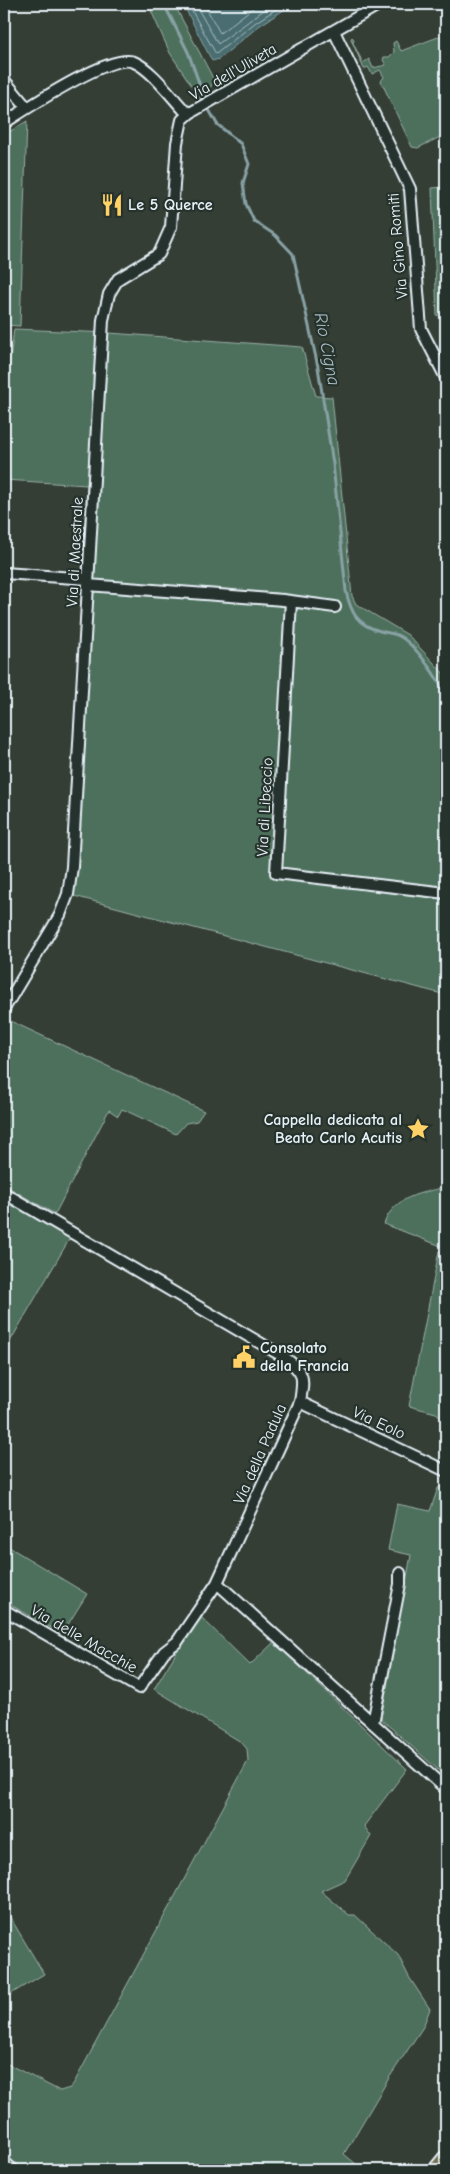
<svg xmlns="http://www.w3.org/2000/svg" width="450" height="2174" viewBox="0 0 450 2174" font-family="'Comic Neue',sans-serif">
  <rect width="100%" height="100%" fill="#343e35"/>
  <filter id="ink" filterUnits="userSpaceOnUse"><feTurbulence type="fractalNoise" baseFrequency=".02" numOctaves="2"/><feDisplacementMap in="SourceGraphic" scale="10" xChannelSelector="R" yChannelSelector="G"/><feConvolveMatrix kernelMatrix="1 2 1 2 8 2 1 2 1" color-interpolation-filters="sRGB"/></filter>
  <g filter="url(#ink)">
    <path fill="#4e705b" stroke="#9bb0aa" d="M148,4h26l40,76 -11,23 -33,-50z
      M446,34v100l-28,14 -6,-1 -31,-66 3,-4 -4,-7 -8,4 -4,-7 -4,2 -13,-30 1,-2 2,2 -1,4 10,20 6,-4 4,9 13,-3 -3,-5 1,-3h5l5,-5 -1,-9 3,-2 5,10z
      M27,121l-7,205 -16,-1v-190z
      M446,187v124l-9,5 -5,-128z
      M14,329l95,4 193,14 14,49 16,1 20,199 4,8 52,31 38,41v319l-372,-99 18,-324 -10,-1 5,-86 -83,-5v-97h3z
      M4,1018l200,93 -7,10 -11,2 -10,11 -54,-25 -4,7 -9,-6 -54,104 -51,-29z
      M446,1187v61l-62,-24c10,-28 37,-31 62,-37z
      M4,1200l66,38 -66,114z
      M439,1251l7,2v168l-10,-8 -27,-7z
      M443,1486l3,3v288l-65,-58 30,-164 -23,-5 9,-46 33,7 8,-23z
      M4,1544l83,50 -25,40 -58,-33z
      M201,1617l49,48 24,-23 133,127 -43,57 7,10 -26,44 -24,11 28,24h6l43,40 11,22 21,32 -7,18 -34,51 -45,76 19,16h-359v-108l56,29 10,-3 4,-5 174,-322 -1,-12 -6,-7 -87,-53 25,-41z
      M4,1907l40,67 -40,24z"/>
    <path fill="#4a6d70" stroke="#89a2a6" d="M183,4h110l-34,22 -40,33 -7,2z"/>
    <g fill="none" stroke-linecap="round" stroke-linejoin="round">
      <path stroke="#a9bcc2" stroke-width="1" d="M188,4l28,50 40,-32 28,-18
        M195,4l23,40 54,-40
        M204,4l16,29 38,-29"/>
      <path stroke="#89a2a6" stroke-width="3" d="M164,4l24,48 20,56 9,16 24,20 8,20 -6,19 3,21 8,17 21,14 18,19 25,113 15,97 13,127c5,22 11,34 34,40 6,2 14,2 19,5 17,9 40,43 47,61
        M166,9l11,-5"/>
      <defs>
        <path id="minor" d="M334,31l76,158 11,140 25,49
          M4,80l23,28
          M4,123c22,-14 107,-71 130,-61 17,7 37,34 50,48l6,3 190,-109
          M4,573l84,6
          M88,585l195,15 52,7
          M291,601l-15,272 170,20
          M4,1009l56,-94 8,-21 4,-27 31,-547 6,-26 9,-15 41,-25 12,-27 6,-84 5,-23 8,-7
          M4,1193l280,164c21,16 20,20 16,45l-83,181 229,206
          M300,1402l146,69
          M4,1610l135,78 25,-36 13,-10 40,-59
          M373,1723l27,-139v-11
          M4,2162l9,8"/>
        <path id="trunk" d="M437,2170l9,-11"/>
      </defs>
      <use href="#minor" stroke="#e8f1f8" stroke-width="14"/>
      <use href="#trunk" stroke="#e8f1f8" stroke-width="20"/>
      <use href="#minor" stroke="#26332d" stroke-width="10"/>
      <use href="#trunk" stroke="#716f52" stroke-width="16"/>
    </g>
  </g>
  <defs>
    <symbol id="restaurant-bare" viewBox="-9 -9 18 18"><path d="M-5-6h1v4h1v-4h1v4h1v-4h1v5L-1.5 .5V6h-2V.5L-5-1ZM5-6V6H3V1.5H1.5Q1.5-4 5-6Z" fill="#ffd166" stroke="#26332d" stroke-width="2.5" paint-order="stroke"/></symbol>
    <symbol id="sight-bare" viewBox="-9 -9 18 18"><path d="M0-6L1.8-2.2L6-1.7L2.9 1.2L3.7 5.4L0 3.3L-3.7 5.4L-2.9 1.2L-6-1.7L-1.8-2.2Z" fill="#ffd166" stroke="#26332d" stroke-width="2.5" paint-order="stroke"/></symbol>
    <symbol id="civic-bare" viewBox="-9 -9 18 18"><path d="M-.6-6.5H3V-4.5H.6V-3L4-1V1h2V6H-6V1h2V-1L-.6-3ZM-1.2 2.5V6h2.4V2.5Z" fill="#ffd166" stroke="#26332d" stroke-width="2.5" paint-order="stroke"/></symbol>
  </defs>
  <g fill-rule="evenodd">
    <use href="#restaurant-bare" x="96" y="189" width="32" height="32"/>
    <use href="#sight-bare" x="402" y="1113" width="32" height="32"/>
    <use href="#civic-bare" x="228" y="1341" width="32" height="32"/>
  </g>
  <g text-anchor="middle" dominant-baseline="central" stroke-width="4.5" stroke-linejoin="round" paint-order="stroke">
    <g font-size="16" fill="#e8f1f8" stroke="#26332d">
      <text transform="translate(233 72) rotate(-30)">Via dell'Uliveta</text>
      <text transform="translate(398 246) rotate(-95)">Via Gino Romiti</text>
      <text transform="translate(75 552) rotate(-87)">Via di Maestrale</text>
      <text transform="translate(265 807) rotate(-87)">Via di Libeccio</text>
      <text transform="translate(379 1423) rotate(25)">Via Eolo</text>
      <text transform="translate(260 1454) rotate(-66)">Via della Padula</text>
      <text transform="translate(84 1639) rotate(30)">Via delle Macchie</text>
    </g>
    <g font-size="16" font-weight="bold" fill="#e8f1f8" stroke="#26332d" text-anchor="start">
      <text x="128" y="205">Le 5 Querce</text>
      <text x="402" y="1120" text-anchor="end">Cappella dedicata al<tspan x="402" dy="18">Beato Carlo Acutis</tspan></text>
      <text x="260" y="1348">Consolato<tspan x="260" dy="18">della Francia</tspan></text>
    </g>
    <g font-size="18" font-style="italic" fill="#a9bcc2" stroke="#26332d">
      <text transform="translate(327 349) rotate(79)">Rio Cigna</text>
    </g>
  </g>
  <rect width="450" height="2174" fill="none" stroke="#26332d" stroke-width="20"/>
  <rect x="10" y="10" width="430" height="2154" fill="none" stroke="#e8f1f8" stroke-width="2" filter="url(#ink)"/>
</svg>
